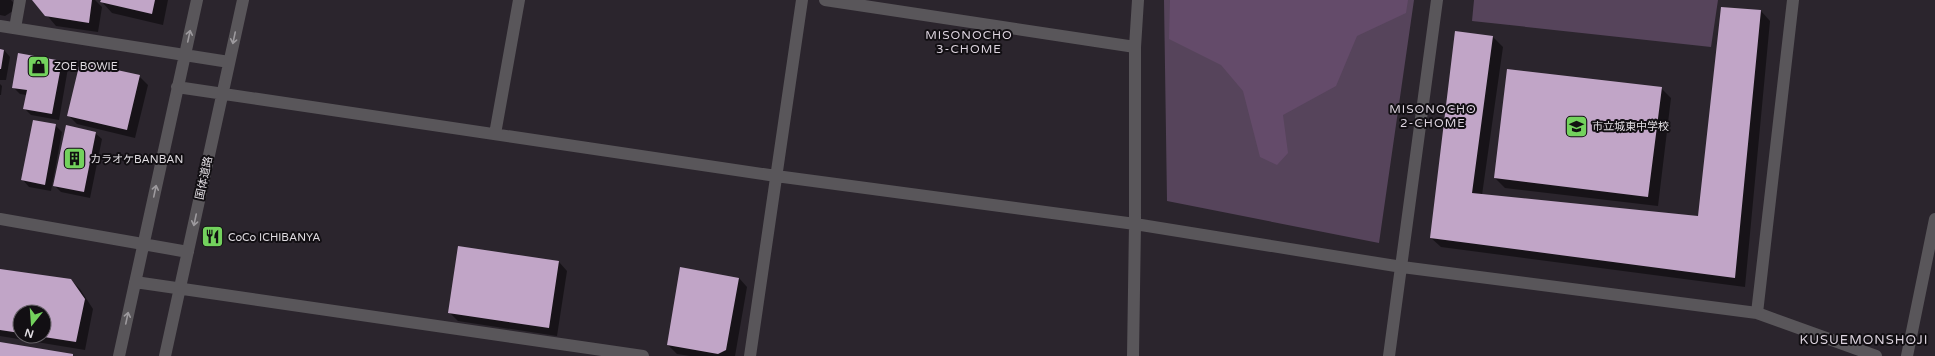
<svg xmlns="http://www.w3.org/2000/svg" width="1935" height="356" viewBox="0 0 1935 356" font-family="'Varela Round','Noto Sans JP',sans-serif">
  <rect width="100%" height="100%" fill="#2b252d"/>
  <path fill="#56445b" d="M1164,0h250l-35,243 -212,-42z
    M1474,0h244l-7,47 -239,-26z"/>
  <path fill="#644b6a" d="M1170,0h238l-2,13 -49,23 -21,50 -53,29 5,38 -11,12 -17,-8 -17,-66 -22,-26 -52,-26z"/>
  <path fill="#0007" fill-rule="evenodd" d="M0,0h11l3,3 -1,8 -8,5 -5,-1z
    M34,0h61l7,7 -4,25 -42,-6z
    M102,0h66l-5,25 -51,-12 -10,-11z
    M1761,11l9,10 -25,266 -304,-40 -10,-9 62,-201 10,10 -21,148 216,22z
    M0,50h4l6,7 -4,23h-6z
    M61,62l7,6 -9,52 -28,-5 -6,-6 2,-14 -7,-1 -7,-7z
    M139,76l9,9 -13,53 -58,-14 -9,-9z
    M0,84l2,2 -1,9h-1z
    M1661,88l10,10 -13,108 -153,-18 -10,-10z
    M55,125l7,7 -11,59 -22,-4 -6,-7z
    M95,133l7,6 -12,59 -29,-6 -7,-7z
    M559,262l8,9 -10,65 -99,-15 -9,-9z
    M0,270l71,10 9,9 13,20 -8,41 -85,-14zM20,312h24v24h-24z
    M739,278l8,9 -12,69h-45l-13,-2 -9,-9z"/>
  <path fill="#c1a5c7" d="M32,0h60l-3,23 -44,-7z
    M101,0h54l-3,14 -52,-12z
    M1721,7l40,3 -26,268 -305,-40 25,-207 38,5 -21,157 226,23z
    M0,49l4,1 -3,19h-1z
    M18,53l44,8 -10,53 -29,-5 4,-19 -15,-2z
    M80,62l60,13 -13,55 -60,-14z
    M1507,69l155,18 -14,110 -154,-19z
    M33,120l23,4 -11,61 -24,-5z
    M66,125l30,7 -12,60 -31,-6z
    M458,246l101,15 -10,67 -101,-15z
    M680,267l59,11 -13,72 -8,4 -51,-9z
    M0,269l71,10 14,20 -9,43 -32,-5v-25h-24v21l-20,-3z
    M0,342l73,12v2h-73z"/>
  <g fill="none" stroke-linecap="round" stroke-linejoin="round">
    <path stroke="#59565a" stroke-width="12" d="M825,0l310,47
      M0,26l229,36
      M15,28l5,-28
      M177,87l599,89 359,48 267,43 355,46 119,43
      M495,134l24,-134
      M0,219l188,33
      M135,282l508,74
      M1757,313l36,-313
      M119,356l78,-356
      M165,356l78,-356
      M750,356l52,-356
      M1133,356l2,-132v-177l3,-47
      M1389,356l48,-356
      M1907,356l28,-137"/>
  </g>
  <defs><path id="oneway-shaft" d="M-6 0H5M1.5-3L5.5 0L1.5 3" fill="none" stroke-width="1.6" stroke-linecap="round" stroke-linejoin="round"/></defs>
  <g stroke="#9d9a9e">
    <use href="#oneway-shaft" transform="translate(189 36) rotate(-78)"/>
    <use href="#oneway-shaft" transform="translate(234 38) rotate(102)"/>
    <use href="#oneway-shaft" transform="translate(155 191) rotate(-78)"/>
    <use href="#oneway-shaft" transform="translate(195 220) rotate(102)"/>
    <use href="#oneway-shaft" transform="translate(127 318) rotate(-78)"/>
  </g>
  <defs>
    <symbol id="shop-square" viewBox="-11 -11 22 22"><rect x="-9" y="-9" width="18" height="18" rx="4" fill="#73d25d" stroke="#120f13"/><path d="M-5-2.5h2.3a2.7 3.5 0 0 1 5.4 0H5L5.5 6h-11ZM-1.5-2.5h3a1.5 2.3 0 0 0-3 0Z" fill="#111"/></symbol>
    <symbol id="school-square" viewBox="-11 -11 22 22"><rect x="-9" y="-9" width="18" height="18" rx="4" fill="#73d25d" stroke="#120f13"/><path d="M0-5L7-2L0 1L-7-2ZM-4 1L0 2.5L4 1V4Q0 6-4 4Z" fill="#111"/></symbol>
    <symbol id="building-square" viewBox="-11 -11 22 22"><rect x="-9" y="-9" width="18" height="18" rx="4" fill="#73d25d" stroke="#120f13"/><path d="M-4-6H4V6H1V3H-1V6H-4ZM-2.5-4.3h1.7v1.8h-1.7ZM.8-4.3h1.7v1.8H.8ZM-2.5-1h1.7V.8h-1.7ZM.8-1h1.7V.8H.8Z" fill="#111"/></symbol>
    <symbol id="restaurant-square" viewBox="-11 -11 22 22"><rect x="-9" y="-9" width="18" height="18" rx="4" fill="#73d25d" stroke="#120f13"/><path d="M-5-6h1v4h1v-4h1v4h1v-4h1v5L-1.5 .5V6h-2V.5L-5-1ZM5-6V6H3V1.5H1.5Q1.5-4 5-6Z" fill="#111"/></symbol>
  </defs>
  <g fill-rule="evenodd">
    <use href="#shop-square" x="26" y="54" width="25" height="25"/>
    <use href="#school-square" x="1564" y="114" width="25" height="25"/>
    <use href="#building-square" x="62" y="146" width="25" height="25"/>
    <use href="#restaurant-square" x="200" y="224" width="25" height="25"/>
  </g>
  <g text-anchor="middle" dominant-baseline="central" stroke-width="4" stroke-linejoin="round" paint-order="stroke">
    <g font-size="11" fill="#e1dde2" stroke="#120f13" text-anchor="start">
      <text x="54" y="66">ZOE BOWIE</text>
      <text x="1592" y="126">市立城東中学校</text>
      <text x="90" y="159">カラオケBANBAN</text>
      <text x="228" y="237">CoCo ICHIBANYA</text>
    </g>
    <g font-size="11" fill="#e1dde2" stroke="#120f13">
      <text transform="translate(204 178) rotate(-78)">国体道路</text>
    </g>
    <g font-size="12" letter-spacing="1" fill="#ddd4df" stroke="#120f13">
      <text x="969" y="35">MISONOCHO<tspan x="969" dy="14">3-CHOME</tspan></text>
      <text x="1433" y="109">MISONOCHO<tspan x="1433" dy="14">2-CHOME</tspan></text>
    </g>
    <g font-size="13" letter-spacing="1" fill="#ddd4df" stroke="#120f13">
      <text x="1864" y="340">KUSUEMONSHOJI</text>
    </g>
  </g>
  <g transform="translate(32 324) rotate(197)"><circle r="19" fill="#120f13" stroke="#656166"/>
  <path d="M0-3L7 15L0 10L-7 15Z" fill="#73d25d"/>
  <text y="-6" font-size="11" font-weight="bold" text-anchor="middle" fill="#e1dde2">N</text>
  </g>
</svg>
